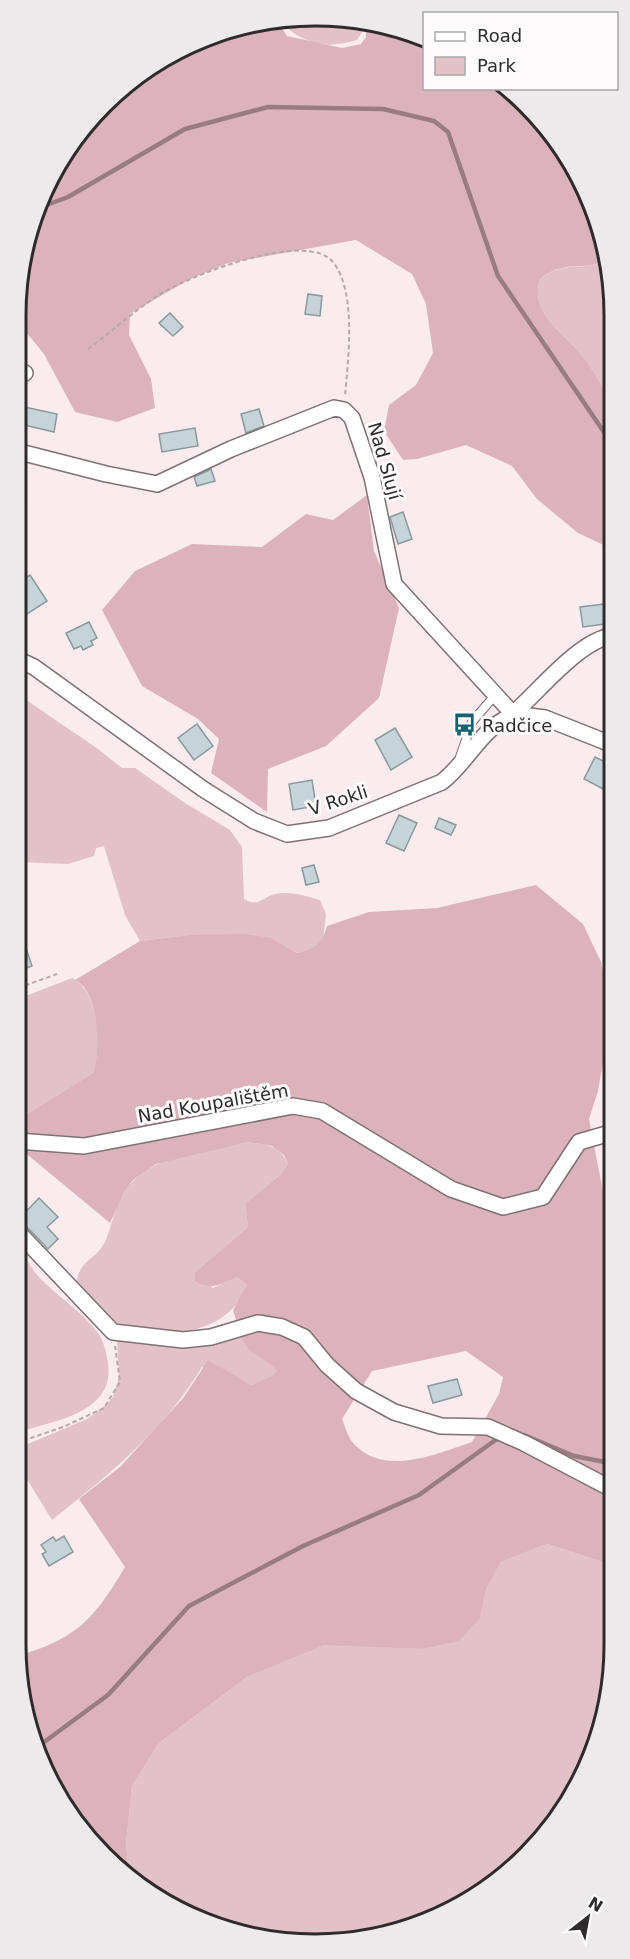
<svg xmlns="http://www.w3.org/2000/svg" width="630" height="1959" viewBox="0 0 630 1959" font-family="'DejaVu Sans',sans-serif">
  <rect width="100%" height="100%" fill="#f9ebee"/>
  <path fill="#e3c1c8" d="M279,21h86v7l-8,12c-34,10 -53,4 -78,-19z
    M607,259l5,17v158c-9,-11 -3,-22 -6,-35 -2,-13 -12,-26 -19,-37 -18,-27 -59,-46 -47,-83 28,-21 42,-5 67,-20z
    M19,695l79,54 24,19h13l50,35 45,27 12,17 2,52c15,9 18,-2 31,-5 16,-3 30,2 45,6l6,14 -3,26 -11,10 -15,3 -25,-15 -84,-3 -48,6 -15,-26 -21,-69 -8,2 -2,8 -26,8 -50,-2z
    M72,978c27,12 30,70 21,95l-76,47 1,-121z
    M247,1142c19,3 33,3 41,22l-7,10 -36,30 3,23 -53,45 18,16 24,-11 10,8c-19,54 -95,57 -139,34 -12,-6 -23,-23 -32,-33 2,-26 19,-25 29,-44 7,-16 9,-33 18,-48 24,-40 82,-43 124,-52z
    M17,1246c8,9 13,21 21,30 18,20 43,34 60,57 6,9 8,19 10,30 7,47 -48,57 -83,67l-9,-9v-48l2,4 2,-9 -4,-15z
    M240,1332c10,21 22,22 37,38l-2,5 -24,10 -49,-18c-38,63 -93,108 -150,153l-27,-44 -9,-27 71,-30 20,-15 6,-7 6,-20 -2,-37c49,8 75,7 123,-8z
    M547,1544l62,20v139l-45,108 -82,82 -46,21 -71,22 -89,5 -94,-28 -53,-41 -3,-28 6,-58 27,-43 88,-66 77,-33 97,5 59,-31 6,-28 15,-28z"/>
  <path fill="#dcb3bc" fill-rule="evenodd" d="M257,21h20l10,15 55,12 19,-4 5,-7 -1,-16h9l50,19v48l84,1 19,14 57,80 23,76c-25,15 -39,-2 -67,20 -12,37 29,56 47,83 7,11 17,24 19,37 3,13 -3,24 6,35v115l-34,-16 -41,-34 -25,-33 -46,-21 -49,14 -14,1 -19,-29 5,-26 27,-20 17,-32 -7,-49 -14,-30 -56,-34 -128,23 -40,17 -58,34 -1,21 22,44 4,29 -38,14 -42,-10 -31,-58 -23,-28v-70l45,-108 83,-83z
    M367,495l7,56 25,57 -20,90 -53,48 -58,23 -1,43 -56,-39 8,-34 -21,-20 -56,-33 -40,-76 33,-39 57,-27 70,3 44,-33 27,6z
    M536,885l47,39 18,38 8,39 -2,38 -9,52 -9,28 15,78 6,12 -1,355 -62,-20 -46,18 -15,28 -6,28 -21,23 -38,8 -97,-4 -77,32 -88,66 -27,43 -6,58 3,28 -39,-30 -52,-84 -21,-102c60,-17 77,-37 108,-89l-46,-68 41,-32 64,-70 24,-37 43,25 23,-10 3,-4c-8,-10 -25,-17 -30,-24 -7,-10 -10,-25 -14,-37l14,-25 -10,-8c-15,7 -26,14 -42,4v-9l53,-45 -3,-23 36,-30 7,-10 -4,-9 -12,-9 -25,-4 -91,22 -23,16 -10,14 -13,29 -93,-77v-26l76,-47c8,-22 6,-83 -18,-93l65,-39 48,-6 55,-1 29,4 25,15c18,-4 25,-9 30,-27l42,-14 68,-4zM466,1351l37,26 -4,17 -27,48c-36,12 -87,35 -118,2 -6,-6 -9,-18 -12,-25l30,-48z
    M436,1914l-44,20 -27,2z"/>
  <g fill="none" stroke-linecap="round" stroke-linejoin="round">
    <path stroke="#997c82" stroke-width="4.5" d="M41,207l27,-10 117,-68 83,-22 115,2 51,12 14,11 50,144 114,168
      M524,1435l50,21 36,7
      M36,1748l72,-53 81,-89 114,-60 116,-51 82,-59"/>
  </g>
  <path fill="#c6d4d7" stroke="#8b989b" stroke-width="1.5" d="M308,294l14,2 -2,20 -15,-2z
    M170,313l13,14 -10,9 -14,-13z
    M20,406l37,8 -3,18 -34,-8z
    M259,409l5,17 -18,7 -5,-19z
    M195,428l3,18 -36,6 -3,-18z
    M211,469l4,12 -18,5 -3,-9z
    M403,512l9,27 -14,5 -8,-27z
    M30,575l17,26 -20,13 -8,-12v-20z
    M612,603v20l-29,4 -3,-20z
    M89,622l8,16 -6,3 2,4 -10,5 -2,-4 -7,3 -8,-16z
    M197,724l16,22 -19,14 -16,-22z
    M395,728l17,29 -21,13 -16,-30z
    M595,757l16,8v28l-27,-14z
    M312,780l4,26 -23,4 -4,-26z
    M399,815l18,8 -13,28 -18,-8z
    M439,818l17,7 -5,10 -16,-7z
    M314,865l5,17 -13,3 -4,-17z
    M20,930l12,36 -14,5v-40z
    M39,1198l19,19 -11,10 11,12 -10,10 -24,-25 -7,-3z
    M457,1379l5,16 -29,8 -5,-17z
    M64,1536l9,16 -24,14 -7,-12 4,-2 -5,-7 12,-8 3,4z"/>
  <g fill="none" stroke-linecap="round" stroke-linejoin="round">
    <defs>
      <path id="service" d="M460,757l12,-35 24,-28"/>
      <path id="minor" d="M20,373h5
        M20,452l86,22 51,10 74,-35 103,-41 10,2 8,8 20,59 22,107 119,130
        M19,660l15,7 169,122 51,32 33,13 42,-6 113,-46c20,-16 32,-38 50,-54 7,-6 16,-10 23,-16 25,-22 65,-72 97,-76
        M513,714l32,4 66,26
        M17,1141l67,5 209,-40 29,5 129,78 52,18 40,-10 36,-55 31,-9
        M17,1231l96,101 70,8 28,-3 47,-14 24,4 22,10 23,28 29,26 38,21 47,14 47,1 36,16 86,45"/>
    </defs>
    <use href="#service" stroke="#7d7173" stroke-width="10"/>
    <use href="#minor" stroke="#7d7173" stroke-width="18"/>
    <path stroke="#b4a9ab" stroke-width="2" stroke-dasharray="4.5 3" stroke-linecap="butt" d="M88,349c23,-17 45,-37 69,-53 29,-19 149,-67 176,-34 24,30 15,98 12,134
      M19,638l4,7
      M18,988l39,-14
      M16,1443l47,-16 41,-19 16,-26 -5,-36"/>
    <use href="#service" stroke="#fff" stroke-width="8"/>
    <use href="#minor" stroke="#fff" stroke-width="15"/>
  </g>
  <defs>
    <symbol id="bus-bare" viewBox="-9 -9 18 18"><path d="M-5-6H5V4H4V6H2V4H-2V6H-4V4H-5ZM-3.5-4V0h7V-4ZM-3.5 1.2v1.5H-2V1.2ZM2 1.2v1.5H3.5V1.2Z" fill="#17626e" stroke="#fefbfc" stroke-width="2.5" paint-order="stroke"/></symbol>
  </defs>
  <g fill-rule="evenodd">
    <use href="#bus-bare" x="448" y="708" width="33" height="33"/>
  </g>
  <g text-anchor="middle" dominant-baseline="central" stroke-width="6" stroke-linejoin="round" paint-order="stroke">
    <g font-size="18" fill="#2f2a2b" stroke="#fefbfc">
      <text transform="translate(385 461) rotate(74)">Nad Slují</text>
      <text transform="translate(338 800) rotate(-18)">V Rokli</text>
      <text transform="translate(213 1103) rotate(-10)">Nad Koupalištěm</text>
    </g>
    <g font-size="18" fill="#2f2a2b" stroke="#fefbfc" text-anchor="start">
      <text x="482" y="725">Radčice</text>
    </g>
  </g>
  <path d="M0 0H630V1959H0ZM315 26H315A289 289 0 0 1 604 315V1645A289 289 0 0 1 315 1934H315A289 289 0 0 1 26 1645V315A289 289 0 0 1 315 26Z" fill="#edeaeb" fill-rule="evenodd"/>
  <path fill="none" stroke="#2f2a2b" stroke-width="3" d="M315 26H315A289 289 0 0 1 604 315V1645A289 289 0 0 1 315 1934H315A289 289 0 0 1 26 1645V315A289 289 0 0 1 315 26Z"/>
  <rect x="423" y="12" width="195" height="78" fill="#fefbfc" stroke="#aba7a8" stroke-width="1.5"/>
  <rect x="435" y="32" width="30" height="9" fill="#ffffff" stroke="#aba7a8" stroke-width="1.5"/>
  <text x="477" y="42" font-size="18" fill="#2f2a2b">Road</text>
  <rect x="435" y="57" width="30" height="18" fill="#e3c1c8" stroke="#aba7a8" stroke-width="1.5"/>
  <text x="477" y="72" font-size="18" fill="#2f2a2b">Park</text>
  <g transform="translate(588 1917) rotate(31)" stroke="#fefbfc" stroke-width="4.5" paint-order="stroke">
  <path d="M0-4.5L10 22L0 15L-10 22Z" fill="#2f2a2b"/>
  <text y="-9" font-size="16" font-weight="bold" text-anchor="middle" fill="#2f2a2b">N</text>
  </g>
</svg>
